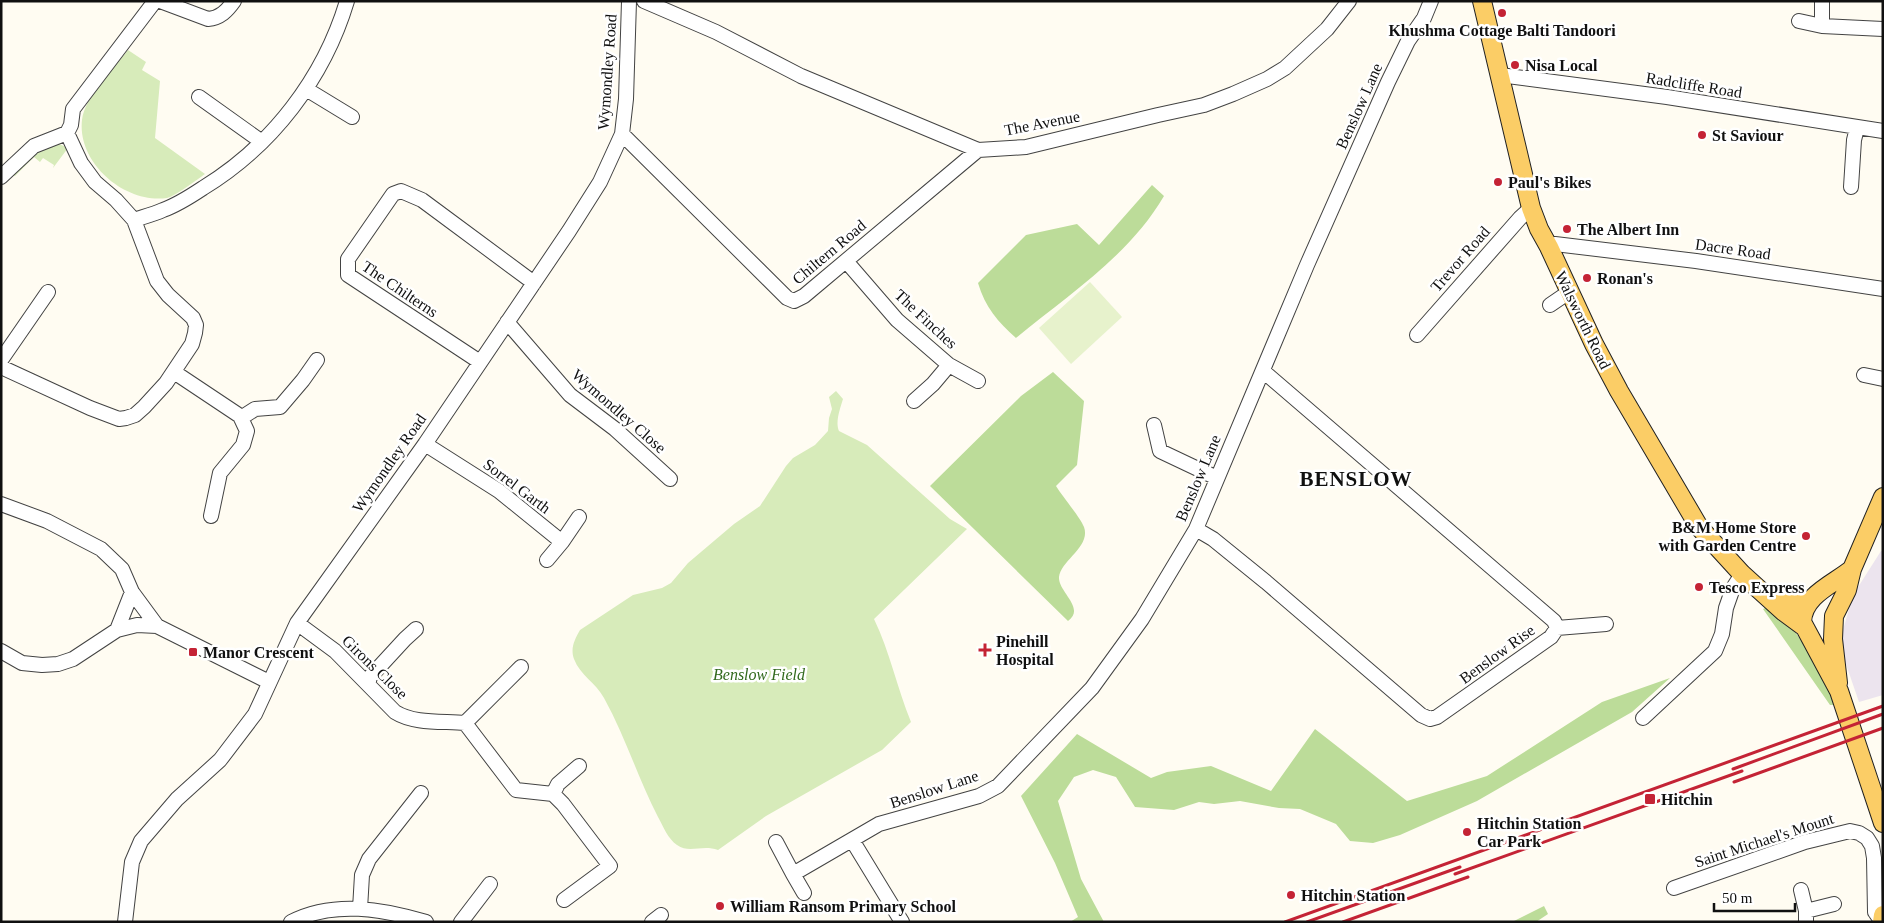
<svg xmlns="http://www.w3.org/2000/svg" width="1884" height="923" viewBox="0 0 1884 923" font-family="Georgia,serif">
  <rect width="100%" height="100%" fill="#fffcf2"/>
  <path fill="#ece4ee" d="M1881,551h2v144l-24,7 -20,-58 14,-49z"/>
  <path fill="#d7ebba" d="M128,50l18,12 -4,8 18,11 -5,57 50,36c-7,5 -31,23 -38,24 -42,6 -90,-35 -85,-78 3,-24 31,-51 46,-70z
    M57,143l11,5 -15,20 1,-3 -11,-7 -3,4 -6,-5 -19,19 -2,-1 26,-25z
    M836,391l7,8c-3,10 -8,23 -4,32l28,14 83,74 17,10 -93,90c16,33 23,69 37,103l-29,28 -116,66 -48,34c-16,-6 -28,4 -41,-5 -9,-6 -14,-19 -19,-28 -20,-39 -33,-81 -54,-119 -8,-15 -24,-23 -30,-39 -4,-11 1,-20 6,-29l53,-35 29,-7 9,-5 17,-20 46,-39 26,-18 26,-40 7,-8 22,-13 13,-14 1,-13 3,-9 -3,-12z"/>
  <path fill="#bcdc99" d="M1152,185l12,11c-35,60 -96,99 -148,142 -18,-16 -31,-31 -38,-55l48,-48 51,-11 22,21z
    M1053,372l31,29 -7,64 -21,21c6,10 24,31 28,41 7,20 -23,33 -25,50 -1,15 27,31 9,44l-138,-135 91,-90z
    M1769,606l19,16 20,28 28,55h-6l-67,-96z
    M1670,678l-38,34 -155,89 -77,34 -27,8 -23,-2 -14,-17 -36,-15 -21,-1 -39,-7 -26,3 -15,-2 -25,8 -39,-3 -19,-30 -23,-7 -19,7 -16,24 23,78 23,43h-34l8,-5 -23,-54 -34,-67 56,-62 74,44 16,-6 44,-6 60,25 44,-62 92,72 80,-25 115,-74z
    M1544,906l4,8 -12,8h-24z"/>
  <path fill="#e7f2cc" d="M1090,282l32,35 -51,47 -32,-36z"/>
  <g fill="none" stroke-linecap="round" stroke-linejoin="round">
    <defs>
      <path id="minor" d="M160,1l48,18c12,-1 19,-8 26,-18
        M644,1l72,31 85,44 177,74 48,-3 132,-32 46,-10 29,-11 34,-15 18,-11 42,-39 22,-28
        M1799,21l23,5 61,3
        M1822,26v-25
        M1500,75l167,22 216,34
        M306,89l46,28
        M199,97l63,45
        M622,134l165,164 7,3 10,-5 174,-146
        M1,177l33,-31 33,-13
        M1851,187l3,-47 3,-12
        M134,220c9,-3 20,-6 29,-10 14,-5 28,-14 40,-22 69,-42 121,-110 144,-187
        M1549,247l6,-3 141,17 187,28
        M846,261l51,59 52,45 -16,19 -19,17
        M1550,305l19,-13
        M507,322l63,73 45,34 55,50
        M1417,335l103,-117 11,-10
        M1,360l47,-68
        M480,362l-132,-87v-16l45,-65 8,-3 21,9 112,83
        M949,365l29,16
        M1,367l89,41 29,11 7,-1 9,-3 9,-8 22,-24 26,-39 3,-11 1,-8 -3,-7 -25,-23 -11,-14 -23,-61 -18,-20 -21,-18 -14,-19 -14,-30 4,-8 2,-16 82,-108
        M174,372l66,44 7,15 -4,14 -23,28 -9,43
        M1864,375l19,4
        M241,418l14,-9 25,-2 23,-27 14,-20
        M1154,425l6,26 57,27
        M425,444l74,47 63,51 17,-25
        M1,504l46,17 54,28 21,20 10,23 25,34
        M1196,529l17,10 53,43 155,133 9,4 7,-2 114,-80 6,-9 -3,-7 -291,-250
        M547,560l15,-18
        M297,623l38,28 60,61c19,12 47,9 70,11l51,67 37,4 10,10 47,62 -46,34
        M1557,628l49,-4
        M117,630l15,-38
        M1,651l21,12 20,2 16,-1 15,-5 44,-29 20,-5 20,1 112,56
        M368,684l2,-7 35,-38 11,-10
        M1643,718l72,-67 7,-17 4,-26 7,-20 9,-14
        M465,723l56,-56
        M553,794l5,-10 21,-18
        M852,840l50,82
        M776,842l17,32
        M1674,888l131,-46 45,-11 9,2 8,5 5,8 2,12 1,54 7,10
        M1801,890l5,21
        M804,893l-11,-19 86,-50 100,-28 19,-10 94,-98 50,-69 54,-90 111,-264 81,-183 20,-41 16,-23 7,-17
        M360,909l2,-34 7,-16 52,-66
        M125,922l7,-60 9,-21 36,-42 43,-39 35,-46 42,-91 128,-179 144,-213 31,-49 22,-48 4,-35 3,-98
        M291,922c43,-22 92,-13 135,0
        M461,922l29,-38
        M652,922l9,-7
        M1806,922v-11l28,-7"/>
      <path id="major" d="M1482,1l49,207 8,21 10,18 45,97 25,47 80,136 43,47 42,38 19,14
        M1852,569c-18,15 -49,26 -50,53l37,69 44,132
        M1768,597l40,5
        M1838,683l-5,-44 1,-23 13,-26 5,-21 31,-72
        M1882,922l1,-7"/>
    </defs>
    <use href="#minor" stroke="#434343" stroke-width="16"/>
    <use href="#major" stroke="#212121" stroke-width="20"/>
    <use href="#minor" stroke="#fff" stroke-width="14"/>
    <use href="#major" stroke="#fbcd66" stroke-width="18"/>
    <path stroke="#c42335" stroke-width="3" d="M1733,769l150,-55
      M1734,782l149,-54
      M1455,874l287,-103
      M1285,922l598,-216
      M1307,922l153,-55
      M1343,922l125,-45"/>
  </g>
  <g fill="#c42335" stroke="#fff" stroke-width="2">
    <circle cx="1502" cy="13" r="5"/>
    <circle cx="1515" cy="65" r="5"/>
    <circle cx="1702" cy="135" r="5"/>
    <circle cx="1498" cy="182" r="5"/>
    <circle cx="1567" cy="229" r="5"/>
    <circle cx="1587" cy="278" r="5"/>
    <circle cx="1806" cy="536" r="5"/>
    <circle cx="1699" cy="587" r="5"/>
    <path d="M982.5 642.5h5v5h5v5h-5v5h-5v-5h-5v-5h5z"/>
    <rect x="188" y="647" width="10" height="10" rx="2.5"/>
    <rect x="1644" y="793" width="12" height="12" rx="2.5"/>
    <circle cx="1467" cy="832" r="5"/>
    <circle cx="1291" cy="895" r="5"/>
    <circle cx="720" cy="906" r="5"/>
  </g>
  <g text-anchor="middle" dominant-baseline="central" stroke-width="5" stroke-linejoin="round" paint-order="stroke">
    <g font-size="16" font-weight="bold" fill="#101010" stroke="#fff" text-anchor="start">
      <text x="1502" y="30" text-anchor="middle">Khushma Cottage Balti Tandoori</text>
      <text x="1525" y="65">Nisa Local</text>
      <text x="1712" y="135">St Saviour</text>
      <text x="1508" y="182">Paul's Bikes</text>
      <text x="1577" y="229">The Albert Inn</text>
      <text x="1597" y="278">Ronan's</text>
      <text x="1796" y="527" text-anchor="end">B&amp;M Home Store<tspan x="1796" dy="18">with Garden Centre</tspan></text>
      <text x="1709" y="587">Tesco Express</text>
      <text x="996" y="641">Pinehill<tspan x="996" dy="18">Hospital</tspan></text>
      <text x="203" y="652">Manor Crescent</text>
      <text x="1661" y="799">Hitchin</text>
      <text x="1477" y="823">Hitchin Station<tspan x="1477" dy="18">Car Park</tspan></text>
      <text x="1301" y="895">Hitchin Station</text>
      <text x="730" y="906">William Ransom Primary School</text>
    </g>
    <g font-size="16" fill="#101010" stroke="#fff">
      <text transform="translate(607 72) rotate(-86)">Wymondley Road</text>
      <text transform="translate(1694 85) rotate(9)">Radcliffe Road</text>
      <text transform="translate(1359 106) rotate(-66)">Benslow Lane</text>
      <text transform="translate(1042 123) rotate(-11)">The Avenue</text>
      <text transform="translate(1733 249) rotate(8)">Dacre Road</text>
      <text transform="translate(829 252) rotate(-40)">Chiltern Road</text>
      <text transform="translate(1460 259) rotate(-49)">Trevor Road</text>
      <text transform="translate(400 289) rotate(34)">The Chilterns</text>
      <text transform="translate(926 319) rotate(43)">The Finches</text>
      <text transform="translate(1583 320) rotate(64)">Walsworth Road</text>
      <text transform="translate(619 411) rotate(41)">Wymondley Close</text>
      <text transform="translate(389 463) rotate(-55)">Wymondley Road</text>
      <text transform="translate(1198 478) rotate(-67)">Benslow Lane</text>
      <text transform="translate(517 486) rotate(37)">Sorrel Garth</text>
      <text transform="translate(1497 654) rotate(-36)">Benslow Rise</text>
      <text transform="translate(375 667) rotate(44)">Girons Close</text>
      <text transform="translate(934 789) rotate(-18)">Benslow Lane</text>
      <text transform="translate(1764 840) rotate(-18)">Saint Michael's Mount</text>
    </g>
    <g font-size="16" font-style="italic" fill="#326a1d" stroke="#fff">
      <text x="759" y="674">Benslow Field</text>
    </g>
    <g font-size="21" font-weight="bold" letter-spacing="1" fill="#101010" stroke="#fff">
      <text x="1356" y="479">BENSLOW</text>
    </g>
  </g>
  <rect width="1884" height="923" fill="none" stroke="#101010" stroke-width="5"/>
  <path d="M1714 903v8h81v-8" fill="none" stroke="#101010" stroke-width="2.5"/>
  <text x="1722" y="903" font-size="15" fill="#101010" stroke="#ffffff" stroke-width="4" paint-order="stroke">50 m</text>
</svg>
